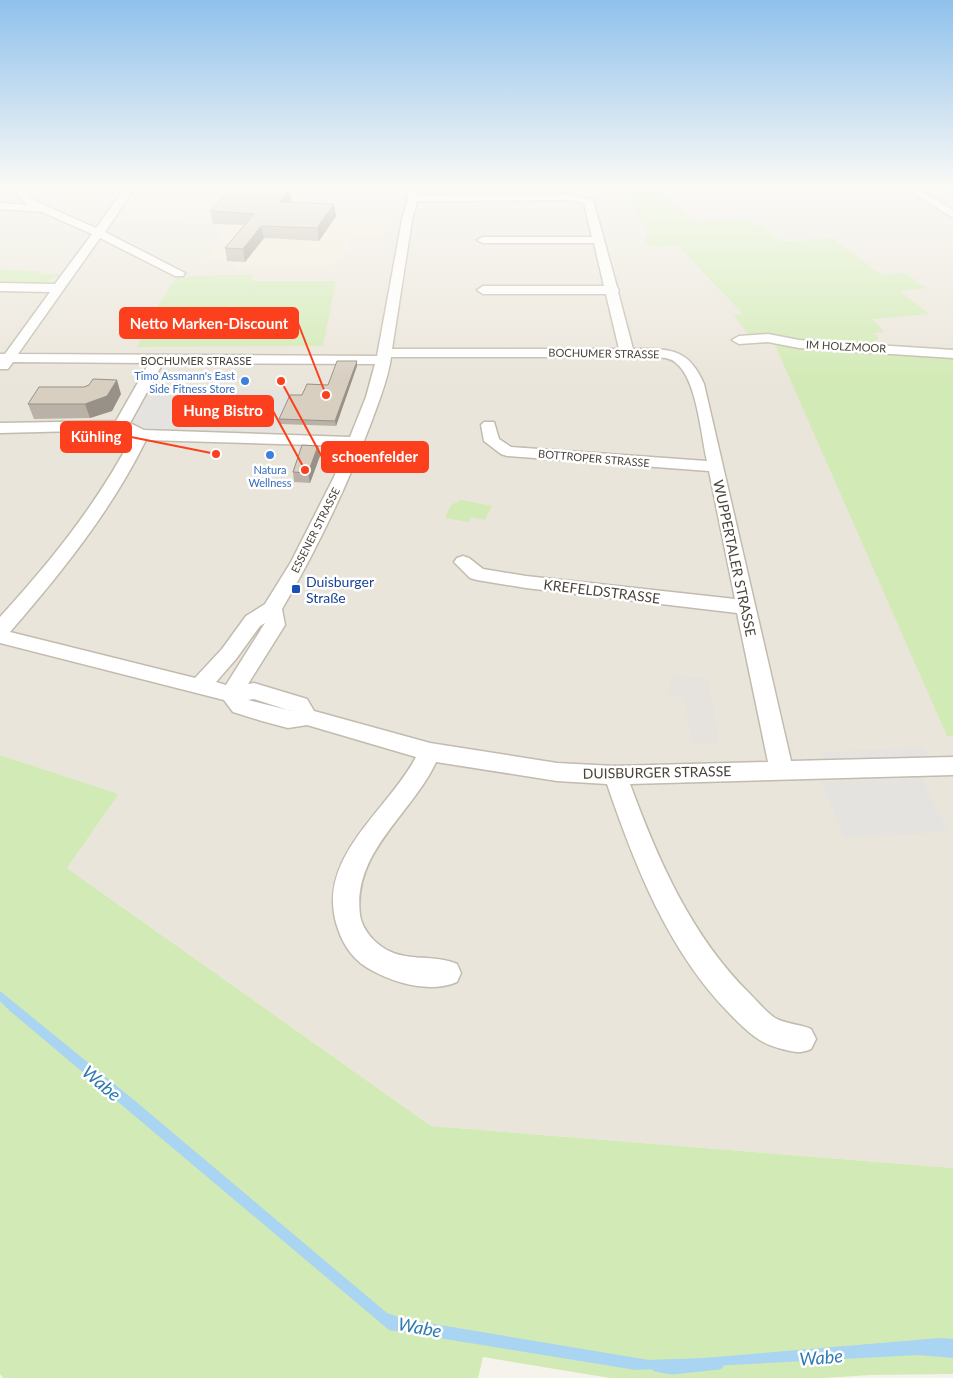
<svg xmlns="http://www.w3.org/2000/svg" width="953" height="1378" viewBox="0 0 953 1378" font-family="Lato,sans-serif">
  <rect width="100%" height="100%" fill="#f6f3ec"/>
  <path fill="#eae5da" d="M0,189h953v979l-522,-42 -364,-258 52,-74 -119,-39z"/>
  <path fill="#e6e2dd" d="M671,676l37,3 11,66 -27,-1 -8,-46 -16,-3z"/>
  <path fill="#efe8d6" d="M214,189h38l51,15 32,2 -5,8 60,4 -4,16h-34l-10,28 -27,6h-80l1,-6 -31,-3 15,-18 -1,-16 -70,-7 -3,2 -32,-2 20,-28 73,5z"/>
  <path fill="#d2eab5" d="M617,189h45l34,33 58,-4 -4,4 4,3h8l20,17 50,-4 50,37 23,-2 21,15 -26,3 29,23 -57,5 13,13 -12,1 6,5 -9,7 -63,-3 -45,-8 -14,1 -14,-20 9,-1 -65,-68 -21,1 -12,-3 2,-16z
    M0,270l42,1 -2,3h21c-15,14 -42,8 -61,7z
    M221,275h32l-2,6h85l-13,65 -186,1 19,-39 21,-31z
    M775,345l178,13v378h-6z
    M461,500l31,6 -7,14 -14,-3 -2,5 -24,-4 6,-13z
    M0,755l119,39 -52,74 364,258 522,42v206l-83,1 -46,3h-214l-127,-21 -5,21h-475l-3,-4z"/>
  <path fill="#e5e3e0" d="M662,189h197l27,18 -190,15z
    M152,387l142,3 -20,44 -135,-6 -7,-5z
    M925,748l6,13 -105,4 -6,-13z
    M922,778l27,54 -106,5 -21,-55z"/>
  <path fill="#a9d4f2" d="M0,991l134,109 253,213 17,6 245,41 55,-2 236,-20 13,1v19l-35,-3 -282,15 -247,-40 -379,-319 -10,-10z"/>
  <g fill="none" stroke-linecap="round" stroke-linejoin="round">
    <path stroke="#a9d4f2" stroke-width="9" d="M656,1367l16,3 47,-5"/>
    <defs>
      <path id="street" d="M15,189h10l10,12 61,27 28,-39h10l-29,43 80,41 -2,3h-8l-75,-38 -82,116 359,2 25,-136 8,-31h10l-1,6 150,-1 24,6 24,87 2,3 -1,2 15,57c36,0 55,-2 71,35l87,377 162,-4v18l-323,9c28,76 61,152 120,210 8,8 16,18 25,24 10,6 25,6 36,11l5,10 -5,10c-12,5 -16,3 -29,0 -23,-5 -36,-19 -52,-35 -62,-63 -95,-148 -123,-230l-50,-3 -121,-19c-24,52 -84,90 -76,153 2,14 14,28 27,35 22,12 47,4 70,14l4,9 -4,9c-26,11 -60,2 -84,-11 -18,-9 -29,-24 -35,-42 -25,-70 50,-118 78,-172l-109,-32 -19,3 -26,-7 -29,-9 -9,-12 -224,-57v-26c51,-56 97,-113 132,-180l-14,-7 -118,3v-10l116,-2 33,-58 -136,-1 -5,7h-8v-15h5l45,-62 -50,-1v-8l55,1 37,-50 -50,-22 -42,-3v-6l27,2zM569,200l15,3 8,34h-109l-6,3 6,3h111l10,43h-121l-6,4 6,4h123l13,55h-227l20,-129 5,-19zM391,357h267c7,1 13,1 18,6 21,16 25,73 31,98l-196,-14 -12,-8 -5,-17h-10l-3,3 3,16 17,13 6,2 202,15 26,128 -209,-23 -43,-7 -14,-11 -6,-2 -6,2 -3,4 16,16 7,2 49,8 211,25 31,149 -153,4 -58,-3 -127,-20 -116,-32 -7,-12 -53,-16 -6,1 37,-59 -3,-16c35,-60 65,-123 89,-186 7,-19 18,-47 20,-66zM163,363l212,1 -9,33 -16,40 -206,-7 -14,-7zM146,440l200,6 -12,31 -43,85 -26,42 -19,12 -24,33 -27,29 -185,-46c52,-60 101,-121 136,-192zM265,623l-39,62 -10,-3 20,-23 24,-33zM254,699l37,12h1l-44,-11z
        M907,189h12l34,21v8z
        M768,334l31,6 154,10v8l-154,-10 -31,-6 -29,2 -7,-4 7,-4z"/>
    </defs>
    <use href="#street" stroke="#c2bbae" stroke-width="3"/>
    <use href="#street" fill="#fff" fill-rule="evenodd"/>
  </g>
  <path fill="#bab2a6" d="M292,201l-1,1 43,2 2,12 -17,25 -55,-3 -19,24 -18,-1 -2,-13 19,-23 -31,-1 -3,-13z
    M357,361v5l-21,60 -56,-2 -1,-5 23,-24 26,-10z
    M121,394l-9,17 -22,7 -56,1 -6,-15z
    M318,446l2,10 -10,27 -16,-1 -1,-10z"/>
  <path fill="#979187" d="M290,189l2,12 -10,13 -2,-12z
    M334,204l2,12 -17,25 -2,-13z
    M261,226l3,12 -19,24 -2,-13z
    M357,361v5l-21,60 -1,-5z
    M117,380l4,14 -9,17 -22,7 -5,-14z
    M318,446l2,10 -10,27 -2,-10z"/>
  <path fill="#d8cfc1" stroke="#979187" d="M231,189h59l-10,13 54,2 -17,24 -56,-2 -18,23 -18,-1 29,-34 -44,-3z
    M337,361h20l-22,60 -56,-2 11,-24h12l5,-11 21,1z
    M93,379l24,1 -10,16 -22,8h-57l11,-17h45l5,-2z
    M302,445l16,1 -10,27 -15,-1z"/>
  <linearGradient id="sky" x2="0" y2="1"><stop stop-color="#8fc1ec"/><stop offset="0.49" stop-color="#fbfaf6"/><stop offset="1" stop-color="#fbfaf6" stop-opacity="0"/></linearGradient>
  <rect width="953" height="382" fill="url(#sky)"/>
  <g fill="#3f7fe0" stroke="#fff" stroke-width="2">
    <circle cx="245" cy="381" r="5"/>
    <circle cx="270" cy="455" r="5"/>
  </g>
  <rect fill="#1a4fb4" stroke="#fff" stroke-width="2" x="291" y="584" width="10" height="10" rx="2.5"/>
  <g text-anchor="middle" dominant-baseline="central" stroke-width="5" stroke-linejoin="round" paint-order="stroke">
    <g font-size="11" fill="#4b4439" stroke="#fff">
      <text transform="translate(846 346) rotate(3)">IM HOLZMOOR</text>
      <text transform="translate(604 353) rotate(1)">BOCHUMER STRASSE</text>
      <text x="196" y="360">BOCHUMER STRASSE</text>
      <text transform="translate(594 458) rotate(5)">BOTTROPER STRASSE</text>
      <text transform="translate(315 530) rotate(-63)">ESSENER STRASSE</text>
    </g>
    <g font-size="11" fill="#366cbe" stroke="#fff" text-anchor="end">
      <text x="235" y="375">Timo Assmann's East<tspan x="235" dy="13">Side Fitness Store</tspan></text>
      <text x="270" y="469" text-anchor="middle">Natura<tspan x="270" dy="13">Wellness</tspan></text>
    </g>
    <g font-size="14" fill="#4b4439" stroke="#fff">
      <text transform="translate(735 558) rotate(78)">WUPPERTALER STRASSE</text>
      <text transform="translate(602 591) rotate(7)">KREFELDSTRASSE</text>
      <text transform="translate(657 772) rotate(-1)">DUISBURGER STRASSE</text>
    </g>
    <g font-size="14" fill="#164399" stroke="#fff" text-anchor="start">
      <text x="306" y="581">Duisburger<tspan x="306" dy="16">Straße</tspan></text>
    </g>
    <g font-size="18" font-style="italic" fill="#2e7ab2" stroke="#fff">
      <text transform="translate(102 1083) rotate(40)">Wabe</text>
      <text transform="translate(420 1327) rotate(10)">Wabe</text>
      <text transform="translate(821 1357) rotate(-5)">Wabe</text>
    </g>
  </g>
  <path fill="none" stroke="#fc3f1d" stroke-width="2" d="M326 395L298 323M305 470L273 411M216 454L131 437M281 381L322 457"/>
  <g fill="#fc3f1d" stroke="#fff" stroke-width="2">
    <circle cx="326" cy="395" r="5"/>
    <circle cx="305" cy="470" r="5"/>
    <circle cx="216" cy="454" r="5"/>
    <circle cx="281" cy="381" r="5"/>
  </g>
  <g fill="#fc3f1d" stroke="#fc3f1d" stroke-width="2">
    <rect x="120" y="308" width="178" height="30" rx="5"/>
    <rect x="173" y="396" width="100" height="30" rx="5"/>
    <rect x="61" y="422" width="70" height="30" rx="5"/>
    <rect x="322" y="442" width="106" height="30" rx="5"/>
  </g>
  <g font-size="15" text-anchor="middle" font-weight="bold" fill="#fff">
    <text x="209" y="329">Netto Marken-Discount</text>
    <text x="223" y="416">Hung Bistro</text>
    <text x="96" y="442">Kühling</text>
    <text x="375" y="462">schoenfelder</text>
  </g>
</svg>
